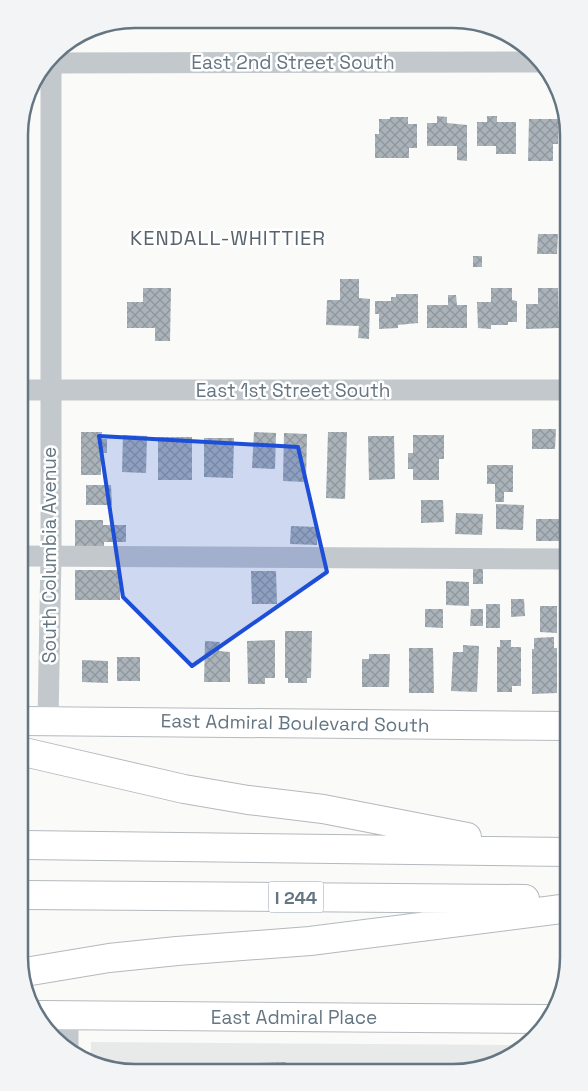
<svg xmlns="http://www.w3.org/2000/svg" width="588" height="1091" viewBox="0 0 588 1091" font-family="'Space Grotesk',sans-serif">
  <defs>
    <pattern id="building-cross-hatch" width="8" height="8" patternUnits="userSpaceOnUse" patternTransform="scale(1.25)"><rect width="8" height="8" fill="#aab3b9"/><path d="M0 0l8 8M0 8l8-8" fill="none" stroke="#8e969c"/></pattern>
  </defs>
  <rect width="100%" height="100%" fill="#fafaf8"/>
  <path fill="#e8e9e9" d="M91,1042l280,2 149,1 -29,21 -372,5 -28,-11z"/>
  <path fill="url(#building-cross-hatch)" d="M437,116l10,1v6l20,2v36l-10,-1v-14h-30v-23h10z
    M487,116h10v6h19v32h-20v-8h-19v-24h10z
    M390,117h18v7h9v24h-8v10h-34v-24h4v-15h11z
    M529,119h30l-1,25h-5v17h-25z
    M538,234h20l-1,20h-20z
    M473,256h9v11h-9z
    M340,279h19v19l11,1 -1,40 -11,-1 1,-12 -33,-1 1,-25h13z
    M143,288h28l-1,53h-15v-13h-28v-26h16z
    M491,288h21v12l5,1v21h-9v3h-17v4l-13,-1 -1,-26h14z
    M538,288h20l1,40 -33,1v-25h12z
    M396,294h22v29l-20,2v3l-19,1v-15h-4v-13h16v-4h5z
    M448,295h8l1,10h10v23h-40v-23h21z
    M532,429h24l-1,20h-23z
    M81,432h21l-1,7h6v14h-6v22h-20z
    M254,432l22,1 -1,36 -23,-1z
    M328,432h19l-2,67 -19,-1z
    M284,433l23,1 -1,48 -23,-1z
    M123,435l24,1 -1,37 -24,-1z
    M413,435h31v24h-5v21h-26v-11h-5v-16h5z
    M368,436h26l1,43 -26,1z
    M158,437h34v43h-34z
    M204,438h30l-1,40 -29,-1z
    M487,465h26v27h-9v10h-9v-18h-8z
    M86,485h25l1,20h-26z
    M421,500h22l1,22 -23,1z
    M496,504l28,1 -1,25 -27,-1z
    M456,513l27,1 -1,21 -27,-1z
    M536,519h25v22h-25z
    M75,520h28v5h23v17h-22v6h-29z
    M291,526l26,1v18l-27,-1z
    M22,567h3v23h-2z
    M473,568h10v16h-10z
    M75,570h45v30h-45z
    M251,571h25l1,33h-25z
    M446,581l23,1v24l-23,-1z
    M511,599h13l1,17 -14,1z
    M486,604h14v24h-14z
    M540,606h17v27l-17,-1z
    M425,609h18v19l-18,-1z
    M471,609h12v17h-13z
    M285,631h27l-1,47h-4v5h-19v-5h-3z
    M554,637v11h3v45l-25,1v-45h2v-11z
    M275,640v38h-10v6h-17l-1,-43z
    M500,640h11v7h10v39h-9v6h-15v-45h3z
    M205,641l15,1 -1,9 11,1v30h-26z
    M463,645l16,1 -2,46 -26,-1 2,-39h10z
    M409,648h24l1,45h-25z
    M369,654h21l-1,33h-27v-28h7z
    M117,657h23v24h-23z
    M82,660l26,1v22l-26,-1z
    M286,1062v7h-29v-6z
    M370,1063l84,1v3l-84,1z
    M302,1064h24v4l-24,1z
    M179,1065h23v5h-23z"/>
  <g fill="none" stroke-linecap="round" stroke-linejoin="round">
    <defs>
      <path id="major" d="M23,721l544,5
        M40,1015l509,4"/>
      <path id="highway" d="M24,752l160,37 64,11 75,9 144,28
        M24,845l544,7
        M24,895l501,4
        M25,972l84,-14 68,-7 133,-10 259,-33"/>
    </defs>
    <use href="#major" stroke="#b5babe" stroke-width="30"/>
    <use href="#highway" stroke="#b4b9bd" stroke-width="30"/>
    <path stroke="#c3c8cc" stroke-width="21" d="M46,63l494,-1
      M21,390h544
      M22,556l544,3
      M48,721l3,-165v-499
      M68,1050v-35"/>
    <use href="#major" stroke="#fff" stroke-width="28"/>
    <use href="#highway" stroke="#fff" stroke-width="28"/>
  </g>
  <path fill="#1d4ed8" fill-opacity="0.2" stroke="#1d4ed8" stroke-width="4" stroke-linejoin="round" d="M99,436l199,11 29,125 -135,94 -69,-69z"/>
  <g text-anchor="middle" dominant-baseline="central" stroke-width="5" stroke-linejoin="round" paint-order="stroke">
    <rect fill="#fff" stroke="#939fa8" stroke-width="1" x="268.5" y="881.5" width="55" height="31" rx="4"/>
    <g font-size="18" font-weight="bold" fill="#657683">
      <text x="296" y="897">I 244</text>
    </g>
    <g font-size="19" fill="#657683" stroke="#fff">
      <text x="293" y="62">East 2nd Street South</text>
      <text x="293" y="390">East 1st Street South</text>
      <text transform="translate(49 555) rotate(-90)">South Columbia Avenue</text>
      <text transform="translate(295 723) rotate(1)">East Admiral Boulevard South</text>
      <text x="294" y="1017">East Admiral Place</text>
    </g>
    <g font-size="20" letter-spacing="1" fill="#57646e" stroke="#fff">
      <text x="228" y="238">KENDALL-WHITTIER</text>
    </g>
  </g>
  <path d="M0 0H588V1091H0ZM135 28H453A107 107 0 0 1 560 135V957A107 107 0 0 1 453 1064H135A107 107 0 0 1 28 957V135A107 107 0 0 1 135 28Z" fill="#f3f4f5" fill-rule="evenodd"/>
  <path fill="none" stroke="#657683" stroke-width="2.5" d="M135 28H453A107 107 0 0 1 560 135V957A107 107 0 0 1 453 1064H135A107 107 0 0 1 28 957V135A107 107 0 0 1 135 28Z"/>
</svg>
